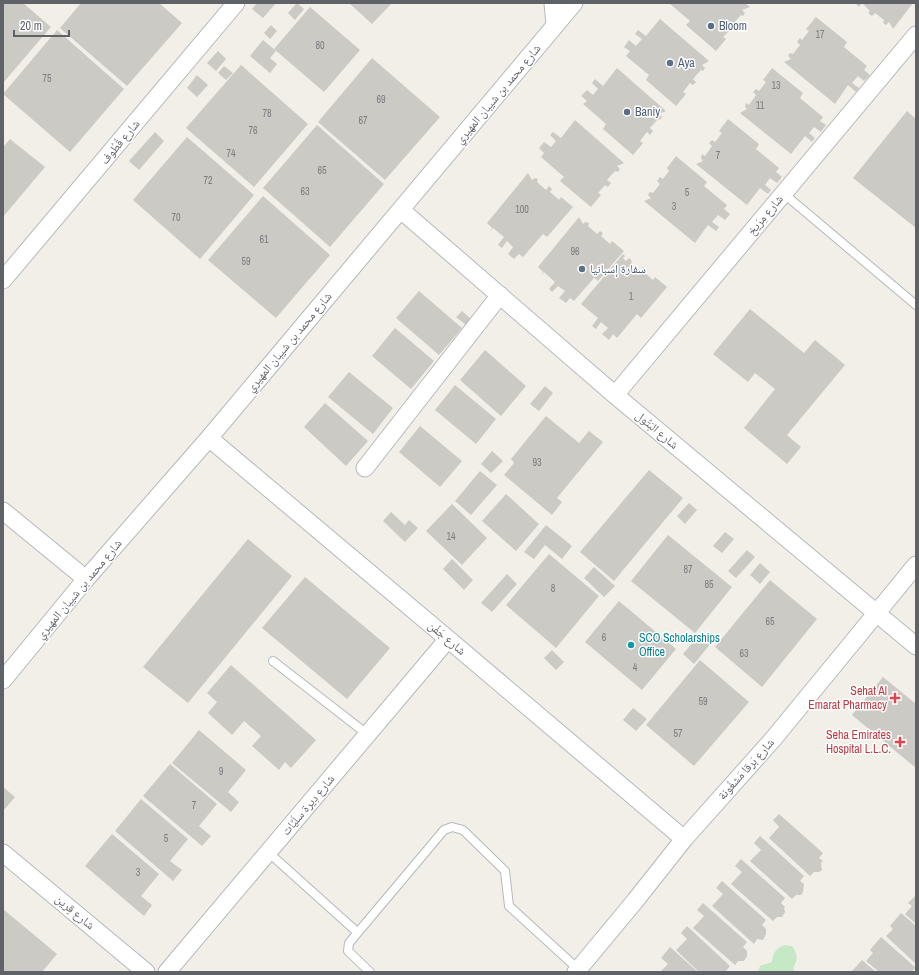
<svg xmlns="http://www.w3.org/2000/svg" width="919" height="975" viewBox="0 0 919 975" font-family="'Archivo Narrow','Noto Naskh Arabic',sans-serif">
  <rect width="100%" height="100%" fill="#f1efe8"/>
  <path fill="#c5e8c5" d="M784,945l8,1c6,8 6,14 1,22l2,4h-37l2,-6 12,-4c1,-10 4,-13 12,-17z"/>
  <path fill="#cccac5" d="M3,3h20l28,24 -48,56z
    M81,3h78l23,20 -55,63 -67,-58z
    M257,3h19l-13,15 -11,-9z
    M297,3l7,6 -9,11 -7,-7z
    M349,3h43l-20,21z
    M669,3h76l5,4 -8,3 3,3 -2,3 -2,-1 -8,9 3,3 -3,4 -2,-2 -8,8 3,2 -10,12 -30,-26 4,-4z
    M855,3h58l-20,26 -4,-7 -3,3 -3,-2 1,-3 -9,-7 -3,3 -4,-3 2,-2 -8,-8 -3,4z
    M310,7l50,43 -36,42 -50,-43z
    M816,17l31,25 -3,5 23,19 -3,4 6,5 -6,6 -6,-5 -6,7 7,5 -3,4 -8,-7 -13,19 -51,-42 7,-3 -3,-3 2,-3 3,1 7,-9 -3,-3 3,-4 2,2 7,-9 -3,-2z
    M660,19l49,42 -7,4 3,3 -2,3 -2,-1 -8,9 3,3 -3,3 -3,-2 -7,9 3,2 -10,12 -30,-26 3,-5 -23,-19 4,-5 -6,-4 5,-7 7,6 6,-7 -7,-5 3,-4 8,6z
    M271,25l6,6 -7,8 -6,-6z
    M57,30l67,59 -54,63 -67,-58z
    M263,40l13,11 -6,7 7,6 -7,9 -20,-17z
    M218,51l8,8 -10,12 -9,-8z
    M372,58l68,59 -55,63 -67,-58z
    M241,65l67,59 -54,63 -68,-59z
    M224,66l9,7 -7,7 -8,-7z
    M617,68l49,43 -7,3 3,3 -2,3 -2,-1 -8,9 3,3 -3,4 -3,-3 -7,9 3,2 -10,12 -30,-26 3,-5 -23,-20 4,-3 -6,-5 6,-6 6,5 5,-6 -6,-6 3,-4 8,7z
    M772,68l31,25 -3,5 23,19 -3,4 6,4 -5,7 -7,-5 -5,6 6,5 -3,4 -7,-6 -14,18 -51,-41 7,-4 -2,-2 1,-4 3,2 7,-10 -3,-3 3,-3 3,2 7,-9 -3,-2z
    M197,75l11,10 -11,12 -10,-9z
    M907,111l9,8v109l-63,-50z
    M728,119l31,25 -3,5 23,19 -3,4 6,5 -5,6 -7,-5 -5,7 6,5 -3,4 -8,-6 -13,17 -51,-41 7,-3 -2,-3 1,-4 3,2 7,-10 -3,-3 3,-3 3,2 7,-9 -3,-2z
    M575,120l49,43 -7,3 3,3 -2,3 -3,-1 -8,9 4,3 -3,4 -3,-2 -7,8 3,2 -10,12 -31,-26 4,-4 -23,-20 3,-4 -5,-5 5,-6 7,5 5,-6 -6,-6 3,-3 8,6z
    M317,125l67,59 -54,63 -67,-59z
    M155,132l9,9 -25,29 -10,-9z
    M187,137l67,58 -54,64 -67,-59z
    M10,139l35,28 -42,50v-70z
    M676,156l31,26 -3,4 23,19 -3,4 6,5 -5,6 -7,-5 -6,7 7,5 -3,4 -8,-6 -13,18 -51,-42 7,-3 -3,-3 2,-3 3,1 7,-9 -3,-3 3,-4 3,2 6,-8 -2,-3z
    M528,173l4,7 3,-2 3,1 -1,3 9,8 3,-4 3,3 -2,3 9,8 2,-3 12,10 -26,30 -4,-3 -20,23 -4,-3 -5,5 -6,-5 5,-7 -6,-6 -5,7 -4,-3 6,-8 -11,-9 -3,4 2,-4 -5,-5z
    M263,196l67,59 -54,63 -68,-58z
    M579,217l4,7 2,-2 4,1 -1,3 9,8 3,-3 3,2 -2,3 9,8 2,-3 12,10 -26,30 -4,-3 -20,23 -4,-3 -4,5 -7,-5 6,-7 -7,-5 -6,6 -3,-3 6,-7 -11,-10 -3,4 2,-4 -5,-5z
    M623,254l2,2 -2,2 3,3 3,-3 3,3 -1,2 9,8 3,-4 4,3 -2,3 8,7 2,-3 12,10 -26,31 -4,-4 -20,24 -4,-4 -4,6 -7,-6 6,-6 -7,-6 -5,7 -4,-3 6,-8 -17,-14z
    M419,291l43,37 -23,27 -43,-37z
    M750,309l54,44 11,-13 30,25 -58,70 14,12 -14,17 -43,-36 31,-39 -20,-16 -7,9 -35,-28z
    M462,311l9,8 -5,6 -10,-8z
    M395,328l39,33 -23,28 -39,-33z
    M485,350l41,36 -25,30 -41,-36z
    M349,372l44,36 -20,26 -45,-37z
    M455,385l41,34 -20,25 -41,-34z
    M545,386l8,7 -14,18 -9,-7z
    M325,403l43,38 -22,25 -42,-39z
    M546,416l33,27 10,-12 14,11 -46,56 5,4 -10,13 -48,-40 10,-12 -3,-4z
    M420,426l42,35 -22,26 -41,-35z
    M492,451l11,10 -12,12 -10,-9z
    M649,470l34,28 -69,83 -34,-29z
    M480,471l17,14 -26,30 -16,-14z
    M506,494l33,30 -23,27 -34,-30z
    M689,503l8,7 -12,14 -8,-8z
    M452,504l35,34 -25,27 -36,-34z
    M391,512l14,13 4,-5 9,8 -13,14 -22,-21z
    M546,525l26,21 -10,13 -17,-14 -11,14 -10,-7z
    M725,532l9,7 -12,14 -9,-7z
    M668,535l64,52 -37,46 -64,-52z
    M248,539l44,37 -104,127 -45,-36z
    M747,550l8,7 -19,21 -8,-7z
    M549,554l50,42 -43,52 -50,-43z
    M452,559l21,21 -9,10 -21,-21z
    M760,563l10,9 -10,12 -10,-9z
    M594,567l21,19 -11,11 -20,-19z
    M507,574l10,10 -25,28 -11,-9z
    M305,577l85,71 -43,51 -85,-71z
    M770,580l47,39 -55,68 -47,-40z
    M619,601l57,48 -34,41 -57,-48z
    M701,633l11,9 -18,22 -11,-10z
    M552,650l12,12 -8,8 -12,-12z
    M700,660l49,42 -55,64 -48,-41z
    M231,665l85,75 -25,28 -6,-6 -6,8 -27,-24 9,-10 -17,-15 -12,14 -24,-22 9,-11 -10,-9z
    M883,677l33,27v64l-64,-53z
    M633,708l14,11 -11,12 -13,-11z
    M199,730l47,40 -18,22 11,10 -8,10 -59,-49z
    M170,764l47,40 -18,22 12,10 -9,10 -59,-50z
    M3,787l12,10 -12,14z
    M141,799l47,40 -18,22 12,9 -9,11 -58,-50z
    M779,814l44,39 -4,5 4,3 -2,2 1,7 -3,2h-5l-4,4 -41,-38 10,-11 -6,-7z
    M112,834l47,40 -18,22 11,9 -8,11 -59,-50z
    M760,836l44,40 -4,5 4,3 -1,8 -2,3h-5l-4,4 -42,-38 11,-11 -7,-7z
    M741,859l44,39 -4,5 4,4 -1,1 1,4 -3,5h-5l-4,4 -42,-37 11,-12 -7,-6z
    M722,881l44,39 -4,5 4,4v5l-3,6 -6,-1 -3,5 -42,-38 11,-12 -7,-6z
    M916,895v29l-11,-10 7,-8 -4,-3z
    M703,903l44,39 -4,5 4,4v5l-3,5h-6l-3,4 -42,-37 11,-12 -7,-6z
    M3,909l54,45 -15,18h-39z
    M901,913l15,13v38l-30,-28 7,-7 -3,-3z
    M687,926l43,40 -4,5 1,1h-28l-23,-22 11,-11 -6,-6z
    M881,937l35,31 -4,3 2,1h-35l-13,-11 7,-8 -3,-3z
    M670,947l28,25h-38l8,-8 -7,-6z
    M862,960l14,12h-25z"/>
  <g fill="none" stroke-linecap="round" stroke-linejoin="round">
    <defs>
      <path id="service" d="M783,193l133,112
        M273,661l94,73
        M268,852l89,80
        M370,972l-22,-21 1,-8 95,-113 8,-3 11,3 42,41 4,35 69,63"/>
      <path id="minor" d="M553,3l2,22
        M401,210l214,185 301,251
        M3,280l233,-277
        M615,395l301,-360
        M209,438l239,201 236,200
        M365,468l135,-173
        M3,511l83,68
        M3,680l83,-101 123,-141 365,-435
        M3,853l143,119
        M167,972l281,-333
        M576,972l59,-71 49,-62 90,-101 142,-173"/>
    </defs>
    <use href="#service" stroke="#b5b8bc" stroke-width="10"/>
    <use href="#minor" stroke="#b5b8bc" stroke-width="19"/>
    <use href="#service" stroke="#fff" stroke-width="8"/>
    <use href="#minor" stroke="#fff" stroke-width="17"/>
  </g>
  <g fill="#5c6f8a" stroke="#fff" stroke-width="1.5">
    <circle cx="711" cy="26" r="4"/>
    <circle cx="670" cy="63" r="4"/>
    <circle cx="627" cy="112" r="4"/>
    <circle cx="582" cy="269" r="4"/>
  </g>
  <circle fill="#0f9aa8" stroke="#fff" stroke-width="1.5" cx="631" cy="645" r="4"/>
  <g fill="#e0444e" stroke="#fff" stroke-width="1.5">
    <path d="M893 692h4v4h4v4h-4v4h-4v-4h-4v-4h4z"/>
    <path d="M898 736h4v4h4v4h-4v4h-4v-4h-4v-4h4z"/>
  </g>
  <g text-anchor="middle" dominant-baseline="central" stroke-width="3" stroke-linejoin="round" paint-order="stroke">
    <g font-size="10" fill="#7a7d7f">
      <text x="820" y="34">17</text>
      <text x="320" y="45">80</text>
      <text x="47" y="78">75</text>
      <text x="776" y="85">13</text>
      <text x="381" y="99">69</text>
      <text x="760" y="105">11</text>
      <text x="267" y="113">78</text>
      <text x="363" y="120">67</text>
      <text x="253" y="130">76</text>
      <text x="231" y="153">74</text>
      <text x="718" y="155">7</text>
      <text x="322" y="170">65</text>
      <text x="208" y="180">72</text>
      <text x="305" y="191">63</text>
      <text x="687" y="192">5</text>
      <text x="674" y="206">3</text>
      <text x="522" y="209">100</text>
      <text x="176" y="217">70</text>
      <text x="264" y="239">61</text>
      <text x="575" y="251">96</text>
      <text x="246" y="261">59</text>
      <text x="631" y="296">1</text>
      <text x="537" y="462">93</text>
      <text x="451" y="536">14</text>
      <text x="688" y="569">87</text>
      <text x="709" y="584">85</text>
      <text x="553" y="588">8</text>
      <text x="770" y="621">65</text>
      <text x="604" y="637">6</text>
      <text x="744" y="653">63</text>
      <text x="635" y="667">4</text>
      <text x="703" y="701">59</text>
      <text x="678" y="733">57</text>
      <text x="221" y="771">9</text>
      <text x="194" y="805">7</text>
      <text x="166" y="838">5</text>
      <text x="138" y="872">3</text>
    </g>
    <g font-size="12" fill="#4e5e75" stroke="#fff" text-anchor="start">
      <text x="719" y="26">Bloom</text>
      <text x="678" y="63">Aya</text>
      <text x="635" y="112">Baniy</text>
      <text x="590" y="269">سفارة إسبانيا</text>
    </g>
    <g font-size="12" fill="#5f6368" stroke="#fff">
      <text transform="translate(498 94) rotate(-50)">شارع محمد بن شيبان المهيري</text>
      <text transform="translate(120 142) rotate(-50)">شارع قُطُوف</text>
      <text transform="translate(765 215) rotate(-50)">شارع مِرَيخ</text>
      <text transform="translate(289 342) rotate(-50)">شارع محمد بن شيبان المهيري</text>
      <text transform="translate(657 430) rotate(40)">شارع البَتُول</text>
      <text transform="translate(79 589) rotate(-50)">شارع محمد بن شيبان المهيري</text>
      <text transform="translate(447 638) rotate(40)">شارع جَفْن</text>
      <text transform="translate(746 769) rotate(-48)">شارع بَرقا مَشغُونة</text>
      <text transform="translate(308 805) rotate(-50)">شارع دِيرة سلَيَّات</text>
      <text transform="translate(75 912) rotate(40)">شارع قِرين</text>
    </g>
    <g font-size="12" fill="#0d838f" stroke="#fff" text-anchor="start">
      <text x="639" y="638">SCO Scholarships<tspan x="639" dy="14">Office</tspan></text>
    </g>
    <g font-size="12" fill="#be3a42" stroke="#fff" text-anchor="end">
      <text x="887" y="691">Sehat Al<tspan x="887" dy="14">Emarat Pharmacy</tspan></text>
      <text x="891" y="735">Seha Emirates<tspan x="891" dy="14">Hospital L.L.C.</tspan></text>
    </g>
  </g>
  <rect width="919" height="975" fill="none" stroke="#5f6368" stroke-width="8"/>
  <path d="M14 30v6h55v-6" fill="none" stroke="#5f6368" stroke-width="2"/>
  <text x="20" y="30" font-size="12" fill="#5f6368" stroke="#ffffff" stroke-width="3" paint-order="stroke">20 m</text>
</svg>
